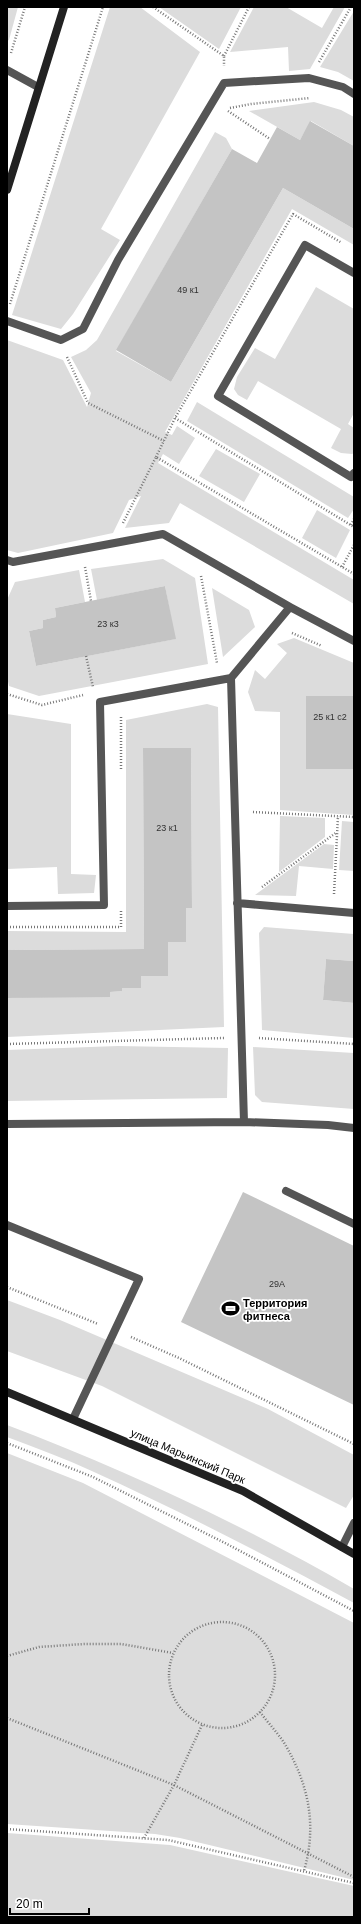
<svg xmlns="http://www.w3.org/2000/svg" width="361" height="1924" viewBox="0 0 361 1924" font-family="Helvetica,sans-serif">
  <rect width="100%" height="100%" fill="#fff"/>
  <path fill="#dcdcdc" d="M7,7h11l-9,33 -2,1z
    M110,7h30l60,45 -99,177 19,11 -47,74 -12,15 -49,-14z
    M159,7h82l-22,42z
    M254,7h32l36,21 12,-21h11l-35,62 -21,2 -1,-24 -58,5z
    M354,11v70l-16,-9 -18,-5z
    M314,102l27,8 13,7v29l-43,-25 -11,19 -51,-29z
    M215,132l11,6 6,11 -116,202 55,31 112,-194 71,41v16l-62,-36 -127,223 7,3 5,-9 18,12 -16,26 -16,-10 -5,9 196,117v24l-174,-101 -11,20 -44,5 16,-32 -12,4 -16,33 -95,20 -11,-3v-210l56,20 24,47 4,-14 -20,-36 15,-7 11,-10z
    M316,287l38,22v104l-6,11 6,4v25l-2,1 -11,-1 -10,-5 10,-19 -83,-48 -11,19 -9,-5 -4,-6 3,-12 18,-29 20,11z
    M197,402l157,95v12l-6,9 -161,-97z
    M216,449l44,25 -16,28 -45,-26z
    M317,510l33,20 -14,28 -34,-20z
    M163,559l32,19 13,86 -169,32 -30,-10 -2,-9v-77l8,-18 64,-12 6,32 -30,6 1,9 -13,3v8l-14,3 7,35 139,-27 -10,-53 -68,14 -6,-31z
    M212,588l37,22 6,17 -32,30z
    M294,638l60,25v33h-48v72l47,1 1,-23v69l-74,-5v-98l-25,-1 -7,-19 7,-22 10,9 22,-26 -10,-9z
    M207,704l11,3 6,320 -217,10v-39l115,-7v-3h19v-12h27v-34l18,-1v-33h6l-1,-160h-48l1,201 -137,1v-19l119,1v-212z
    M7,714l64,10v150l25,1 -2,18 -36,1 -1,-27 -50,2z
    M280,816l45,2v19l-46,35z
    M342,821l12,1v49l-15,-1z
    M324,844l10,1 -1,24 -34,-3 -3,30 -41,-1z
    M264,927l90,7v27l-28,-2 -3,41 31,3v35l-92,-8 -3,-97z
    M118,1046l110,2 -1,50 -220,3v-51z
    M253,1047l101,6v56l-92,-7 -7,-7z
    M7,1300l53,20 208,89 86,46v40l-8,13 -244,-122 -95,-35z
    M7,1425c119,45 236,100 347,164v14c-85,-46 -172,-91 -260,-131 -28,-13 -58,-24 -87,-35z
    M7,1453l76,30 271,140v257l-174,-42 -25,-4 -148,-10z
    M7,1833l163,12 184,41v31h-347z"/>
  <path fill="#c4c4c4" d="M310,121l44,25v83l-71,-41 -112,194 -55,-32 116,-201 25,14 20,-36 23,13z
    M165,586l11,53 -140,27 -7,-35 14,-3v-8l13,-3 -1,-9z
    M306,696h48v73h-48z
    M143,748h48l1,160h-6v34h-18v34h-27v12h-19v3l-12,1v5l-103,1v-48l137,-1z
    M326,959l28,2v42l-31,-3z
    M243,1192l111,54v159l-173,-83z"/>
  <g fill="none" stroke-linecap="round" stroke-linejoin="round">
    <path stroke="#777" stroke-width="2.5" stroke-dasharray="1 2" stroke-linecap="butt" d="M153,7l71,49v10
      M11,53l14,-46
      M224,56l25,-49
      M319,62l32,-55
      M230,108l21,-4 59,-6
      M228,111l42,28
      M10,304l93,-297
      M67,357l21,46 76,38
      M175,418l179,109
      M156,457l19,-39 118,-204 49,29
      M123,523l33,-66 198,117
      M351,525l3,-6
      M85,567l6,34
      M342,567l12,-22
      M201,576l16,87
      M292,633l30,13
      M86,656l7,31
      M7,694l35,11 41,-10
      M121,769v-52
      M253,812l101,5
      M262,887l75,-55
      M334,894l4,-78
      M7,927h114v-17
      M259,1038l95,6
      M7,1044l217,-6
      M7,1287l91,37
      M131,1337l48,21 175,86
      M7,1443l86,34 132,66 129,68
      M169 1675a53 53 0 1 1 106 0a53 53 0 1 1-106 0Z
      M7,1656l32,-9 45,-3h37l52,9
      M260,1712c8,11 19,22 26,34 23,40 31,80 18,125
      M7,1718l167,67 180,92
      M7,1829l161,11 186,43
      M144,1838l30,-53 28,-60"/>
    <path stroke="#555" stroke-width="8" d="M7,70l31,17
      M354,273l-49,-28 -87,151 133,81 3,-4
      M7,321l54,19 22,-11 35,-69 106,-177 85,-5 34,9 11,7
      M7,560l6,2 150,-28 127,73 -59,71 13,444
      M290,607l64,34
      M237,903l117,10
      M7,906l97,-1 -4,-203 131,-24
      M7,1124l237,-2 84,3 26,3
      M286,1191l68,33
      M7,1225l132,54 -66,140
      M342,1547l12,-24"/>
    <path stroke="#222" stroke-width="8" d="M7,190l57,-183
      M7,1392l236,99 111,63"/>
  </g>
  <defs>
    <symbol id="stadium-bare" viewBox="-9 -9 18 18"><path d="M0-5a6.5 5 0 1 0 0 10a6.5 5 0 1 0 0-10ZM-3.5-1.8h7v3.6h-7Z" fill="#000" stroke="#fff" stroke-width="2.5" paint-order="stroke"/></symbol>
  </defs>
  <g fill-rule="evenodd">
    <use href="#stadium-bare" x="218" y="1296" width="25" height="25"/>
  </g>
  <g text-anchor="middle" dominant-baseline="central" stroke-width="3.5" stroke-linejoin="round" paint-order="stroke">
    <g font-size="9" fill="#313131">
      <text x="188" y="290">49 к1</text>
      <text x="108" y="624">23 к3</text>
      <text x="330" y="717">25 к1 с2</text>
      <text x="167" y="828">23 к1</text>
      <text x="277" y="1284">29А</text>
    </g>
    <g font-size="11" font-weight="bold" fill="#000" stroke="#fff" text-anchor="start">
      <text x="243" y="1303">Территория<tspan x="243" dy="13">фитнеса</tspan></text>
    </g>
    <g font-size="11" fill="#000" stroke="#fff">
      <text transform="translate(188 1456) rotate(23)">улица Марьинский Парк</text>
    </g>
  </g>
  <rect width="361" height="1924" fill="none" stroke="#000000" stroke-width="16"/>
  <path d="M10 1908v6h79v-6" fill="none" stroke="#000000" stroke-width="2"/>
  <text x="16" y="1908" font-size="12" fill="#000000" stroke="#ffffff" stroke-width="3" paint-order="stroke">20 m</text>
</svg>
